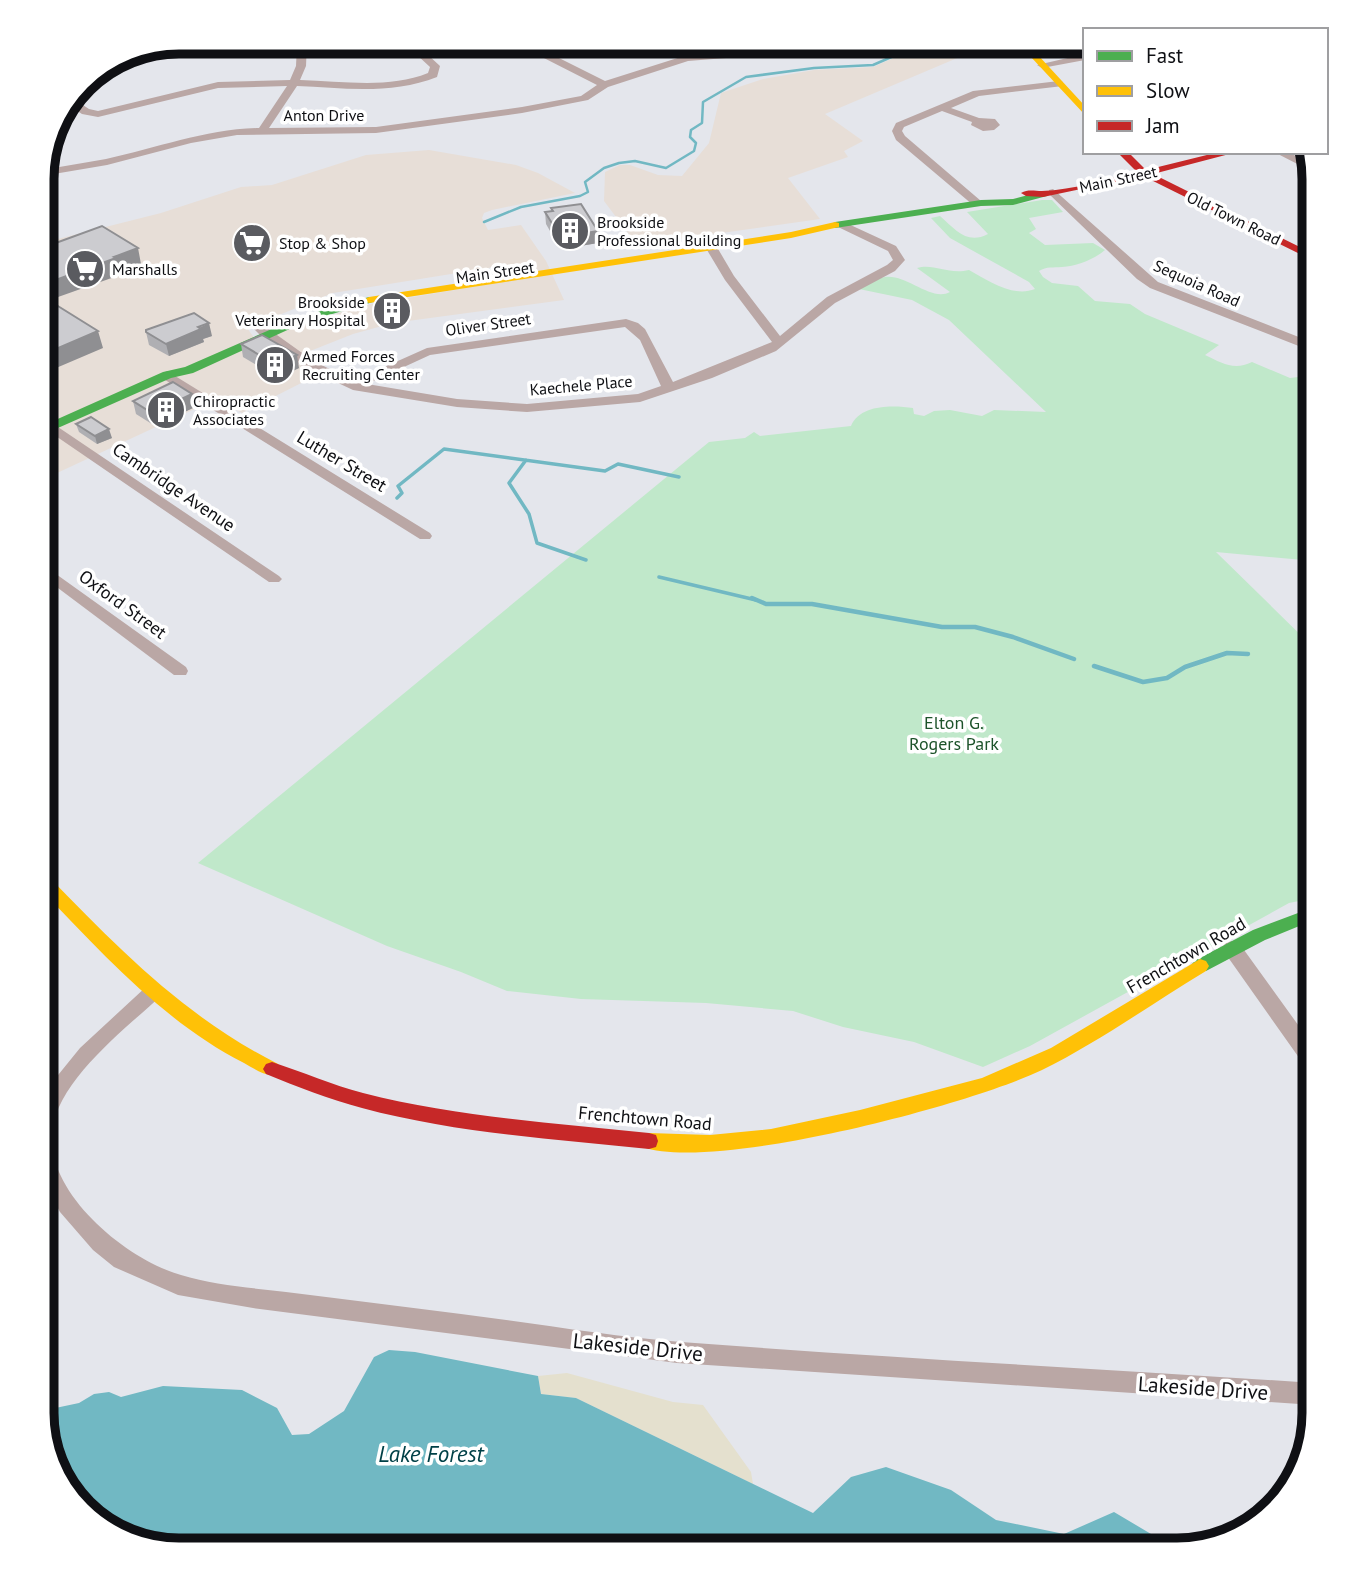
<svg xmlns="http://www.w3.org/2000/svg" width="1356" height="1592" viewBox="0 0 1356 1592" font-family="'PT Sans',sans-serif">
  <rect width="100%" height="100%" fill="#e4e6ec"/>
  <path fill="#e7ded7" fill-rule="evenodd" d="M952,44l10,12 -137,58 38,27 -19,10 4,6 -60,21 32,41 -183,26 -33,-44 1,-29 15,-7h10l28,10 24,1 27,-33 12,-50 42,-14 23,-4 28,-5 59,-3 48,-21z
    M429,150l87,15 22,8 37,20 -83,17 -8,3 -2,5 6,12 33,-5 25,36 18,39 -171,23 -40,11 -63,25 27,16 -75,38 -26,-14 -174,81v-237l119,-30 80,-26 31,-2 94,-30zM507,265l7,15 -154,26 -85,28 -17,9 -11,-15 86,-35z"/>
  <path fill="#c0e8ca" d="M1042,200h10l11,12 -34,6 7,11 -7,4 16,12 48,-2 12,7c-12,10 -28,16 -43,17 -9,1 -15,-1 -23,4l4,6 9,6 26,3 17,15 35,3 15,10 74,31 -14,10c17,8 29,16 47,7l38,16 24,-3v186l-98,-9 98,96v250l-25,5 -259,143 -47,21 -69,-25 -71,-15 -50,-16 -87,-8 -125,-4 -74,-8 -46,-19 -74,-26 -189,-83 511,-421 36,-4 9,-6 6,4 91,-10c9,-22 42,-21 62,-18l1,6 10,2 10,-5 16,-1 32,6 12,-6 52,2 -97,-92 -37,-20 -53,-11c7,-4 18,-11 26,-12 22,-3 46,25 65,15l-33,-24c17,-5 31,7 52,2 18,10 44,28 66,19l-6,-7 -79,-44 -19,-20 9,-2c16,14 27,29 48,18l-21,-22z"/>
  <path fill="#e4e0ce" d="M567,1373l106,29 30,3 48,67 2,12 -177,-86 -35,-4 -3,-18z"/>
  <path fill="#71b8c3" d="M389,1350l26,2 123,24 3,18 35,4 237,115 38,-36 35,-10 65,23 45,30 68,14 50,-22 64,38h-999l-61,-14 -48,-40 -28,-83v-4l4,1 33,-7 15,-9 15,-2 12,5 42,-11 79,4 35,18 15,27 17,-1 35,-23 30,-54z"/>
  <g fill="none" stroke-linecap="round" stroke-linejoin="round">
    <path stroke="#71b8c3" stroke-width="2.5" d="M484,222l37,-15 59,-11 8,-4 -3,-10 19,-14 15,-5 16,-2 31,7 28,-17 2,-8 -6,-6 1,-7 11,-7 1,-21 43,-25 68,-9 59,-3 46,-20 19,-3"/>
    <path stroke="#71b8c3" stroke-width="3.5" d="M526,460l-17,23 20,31 8,29 49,17
      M397,498l5,-5 -4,-7 46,-37 161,22 13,-7 61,13
      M659,577l97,23"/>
    <path stroke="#71b8c3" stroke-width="4.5" d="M752,598l14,6h46l130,23h33l38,10 61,22
      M1094,666l49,16 24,-4 18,-11 42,-14 21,1"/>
    <path fill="#baa7a5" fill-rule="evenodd" d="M231,42h76l-1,24 -6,14c42,1 89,9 128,-7l2,-6 -27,-25h11l26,24 -3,11c-45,18 -94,11 -140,9l-28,42 107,-1 146,-20 59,-11 16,-11 -59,-30 -6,-13h10l3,9 60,30 82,-26 116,-9 5,3 -5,3 -115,9 -80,26 -20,13 -66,13 -146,20 -139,2 -46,8 -84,22 -65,11v-6c21,-4 43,-7 64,-11 51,-11 100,-30 153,-31l28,-42 -69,2 -120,29 -16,-3 -15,-10 5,-6 17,11 9,2 120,-29 72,-2 6,-14 1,-21 -59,2 -53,7 -93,20 11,-7 82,-19z
      M1085,54v6l-43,8 -5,-3z
      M1059,81l4,1v4l-84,10 -28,12 28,10 16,1 5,6 -6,5 -11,1 -12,-6 1,-3 -30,-11 -38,16 -2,4 3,5 76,65v4h-8l-77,-65 -4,-9 4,-8 77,-32z
      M1274,152h14l21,11 2,8z
      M1053,189l105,93 156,61v9l-164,-64 -13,-9 -88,-85v-4z
      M836,222h8l52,24 9,14 -10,11 -60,32 -59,48 -64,27 -72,24 -113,10 -70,-5 -104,-17 -51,-24 -31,-20 -18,-18 2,-3h8l49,35 41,21 74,-33 199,-29 12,4 7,6 28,53 99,-40 -47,-62 -24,-40 2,-3h8l23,39 46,60 47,-39 60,-32 6,-5 -5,-9 -52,-25zM625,327l15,13 21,46 -23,8 -111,10 -70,-5 -90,-15 63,-29z
      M167,371l263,162 2,3 -2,3h-10l-258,-161 -2,-3z
      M52,423l227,153 3,3 -3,3h-10l-222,-152 -2,-3z
      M42,564l144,103 2,4 -2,4h-12l-132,-99z
      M1232,941l7,2 75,104v24l-7,-2 -82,-116 -3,-5 3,-5z
      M154,983l7,3 3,5 -3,5c-36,33 -103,84 -109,135 -7,62 75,129 129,144 33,10 71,13 105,17 59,7 117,15 175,22 73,9 146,22 220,28 211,16 422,27 633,41v22l-637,-42 -424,-55 -75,-13 -64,-28 -21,-17 -33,-38 -18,-33v-78l8,-16 30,-37 67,-62z"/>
    <path fill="#4caf50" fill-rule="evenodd" d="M1043,191l4,1v4l-34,9 -32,1 -146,22 -5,-3 5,-3 146,-22 32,-1z
      M369,297l4,1v4l-68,20 -112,51 -22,5 -129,57v-9l121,-54 22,-5 112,-49z
      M1314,907v13l-49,20 -59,31h-12l-3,-5 3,-5 59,-31z"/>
    <path fill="#ffc107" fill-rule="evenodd" d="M1017,42h9l59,64v9z
      M835,222l4,1v4l-48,11 -422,65 -6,-3 6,-3 422,-65z
      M42,874l6,2c72,74 137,141 230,188l3,5 -3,5c-11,4 -23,-5 -34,-11 -79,-40 -141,-109 -202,-172z
      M1200,959l6,2 3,5 -3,5c-55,33 -107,71 -164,99 -73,35 -326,102 -400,77l-2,-6 2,-6 7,-2 61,2 61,-6 89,-19 122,-32 69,-30z"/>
    <path fill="#c62828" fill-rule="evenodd" d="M1117,152h11l18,18 73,-18h18l-84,22 161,80v7l-171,-85 -100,21 -17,-1 -5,-3c7,-4 13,-2 21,-2 32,-1 64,-12 95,-19z
      M272,1062c31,10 60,23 91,31 93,24 191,30 286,40l7,2 2,6 -2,6 -7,2c-96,-10 -194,-16 -287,-41 -33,-9 -65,-21 -96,-34l-3,-5 3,-5z"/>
  </g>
  <path fill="#afafb3" d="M551,208l47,35 -30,5 -2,-4 -8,1 -12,-21 -1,-12 7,-1z
    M146,332l66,4 -9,3 1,3 -35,14 -20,-11z
    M241,344l58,24 -21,10 -35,-21z
    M133,401l62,6 -40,19 -19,-12z
    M76,424l36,14 -15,6 -18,-12z"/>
  <path fill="#8f8f92" d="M598,231v12l-30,5v-12z
    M565,232l1,12 -8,1v-12z
    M138,248l3,16 -22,9 1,2 -76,27 -2,-5v-12z
    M209,323l3,13 -9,3 1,3 -35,14 -3,-12z
    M98,331l5,17 -61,26v-19z
    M297,355l2,13 -21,10 -2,-13z
    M192,394l3,13 -40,19 -3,-13z
    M109,429l3,9 -15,6 -2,-8z"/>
  <path fill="#ccccd0" stroke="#8f8f92" stroke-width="2" d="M581,204l17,27 -30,5 -3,-4 -7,1 -13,-21 8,-1 -2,-3z
    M102,226l36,22 -24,9 2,1 -74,27v-37z
    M45,298l53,33 -56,24v-55z
    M194,313l15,10 -11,4 3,2 -35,15 -20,-12v-2z
    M262,335l35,20 -21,10 -35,-21z
    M173,382l19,12 -40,19 -19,-12z
    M91,417l18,12 -14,7 -19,-12z"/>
  <defs>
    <symbol id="building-disc" viewBox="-11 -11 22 22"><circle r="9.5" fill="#5a5b60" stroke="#fff"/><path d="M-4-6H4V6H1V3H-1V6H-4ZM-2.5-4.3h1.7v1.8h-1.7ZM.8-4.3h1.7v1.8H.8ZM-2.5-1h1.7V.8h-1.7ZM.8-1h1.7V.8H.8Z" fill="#fff"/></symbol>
    <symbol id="supermarket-disc" viewBox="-11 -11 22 22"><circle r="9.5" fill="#5a5b60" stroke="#fff"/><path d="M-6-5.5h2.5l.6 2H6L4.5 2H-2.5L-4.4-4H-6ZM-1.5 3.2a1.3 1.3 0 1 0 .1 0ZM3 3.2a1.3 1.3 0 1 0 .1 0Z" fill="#fff"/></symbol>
  </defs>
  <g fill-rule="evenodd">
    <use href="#building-disc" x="548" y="209" width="44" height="44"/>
    <use href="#supermarket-disc" x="230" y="221" width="44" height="44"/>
    <use href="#supermarket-disc" x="63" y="247" width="44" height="44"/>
    <use href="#building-disc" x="370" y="289" width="44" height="44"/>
    <use href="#building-disc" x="253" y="343" width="44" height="44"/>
    <use href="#building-disc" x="144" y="388" width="44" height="44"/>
  </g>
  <g text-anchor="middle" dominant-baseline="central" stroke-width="7" stroke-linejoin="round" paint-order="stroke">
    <g font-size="16" fill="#0f1014" stroke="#fff">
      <text x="324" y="115">Anton Drive</text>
      <text transform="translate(1118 179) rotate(-12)">Main Street</text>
      <text transform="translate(1234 218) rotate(26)">Old Town Road</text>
      <text transform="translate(495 272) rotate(-8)">Main Street</text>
      <text transform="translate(1197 283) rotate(24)">Sequoia Road</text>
      <text transform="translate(488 324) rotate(-8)">Oliver Street</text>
      <text transform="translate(581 385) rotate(-5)">Kaechele Place</text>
    </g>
    <g font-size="16" fill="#0f1014" stroke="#fff" text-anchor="start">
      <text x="597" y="222">Brookside<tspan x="597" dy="18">Professional Building</tspan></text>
      <text x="279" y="243">Stop &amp; Shop</text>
      <text x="112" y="269">Marshalls</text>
      <text x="365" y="302" text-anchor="end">Brookside<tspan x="365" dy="18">Veterinary Hospital</tspan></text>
      <text x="302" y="356">Armed Forces<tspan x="302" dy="18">Recruiting Center</tspan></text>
      <text x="193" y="401">Chiropractic<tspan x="193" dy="18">Associates</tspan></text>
    </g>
    <g font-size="18" fill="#0f1014" stroke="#fff">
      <text transform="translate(342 461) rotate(31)">Luther Street</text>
      <text transform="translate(174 487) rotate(34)">Cambridge Avenue</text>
      <text transform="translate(123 604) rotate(36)">Oxford Street</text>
      <text transform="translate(1186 955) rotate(-30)">Frenchtown Road</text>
      <text transform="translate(645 1118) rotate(5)">Frenchtown Road</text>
    </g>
    <g font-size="18" fill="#1d532a" stroke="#fff">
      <text x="954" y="722">Elton G.<tspan x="954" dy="21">Rogers Park</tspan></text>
    </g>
    <g font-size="21" fill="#0f1014" stroke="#fff">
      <text transform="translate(638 1347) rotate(6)">Lakeside Drive</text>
      <text transform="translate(1203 1388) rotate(4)">Lakeside Drive</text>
    </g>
    <g font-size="23" font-style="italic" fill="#004047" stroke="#fff">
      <text x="431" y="1453">Lake Forest</text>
    </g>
  </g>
  <path d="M0 0H1356V1592H0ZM179 54H1177A125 125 0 0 1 1302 179V1413A125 125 0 0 1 1177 1538H179A125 125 0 0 1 54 1413V179A125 125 0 0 1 179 54Z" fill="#fff" fill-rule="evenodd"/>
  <path fill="none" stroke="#0f1014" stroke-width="9" d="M179 54H1177A125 125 0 0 1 1302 179V1413A125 125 0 0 1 1177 1538H179A125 125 0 0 1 54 1413V179A125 125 0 0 1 179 54Z"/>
  <rect x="1083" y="28" width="245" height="126" fill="#ffffff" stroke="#9f9fa1" stroke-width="2"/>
  <rect x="1097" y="51" width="35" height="10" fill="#4caf50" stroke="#9f9fa1" stroke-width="2"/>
  <text x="1146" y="63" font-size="21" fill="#0f1014">Fast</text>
  <rect x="1097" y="86" width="35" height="10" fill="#ffc107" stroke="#9f9fa1" stroke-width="2"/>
  <text x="1146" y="98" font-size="21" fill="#0f1014">Slow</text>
  <rect x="1097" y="121" width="35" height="10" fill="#c62828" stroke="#9f9fa1" stroke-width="2"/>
  <text x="1146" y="133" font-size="21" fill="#0f1014">Jam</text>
</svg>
